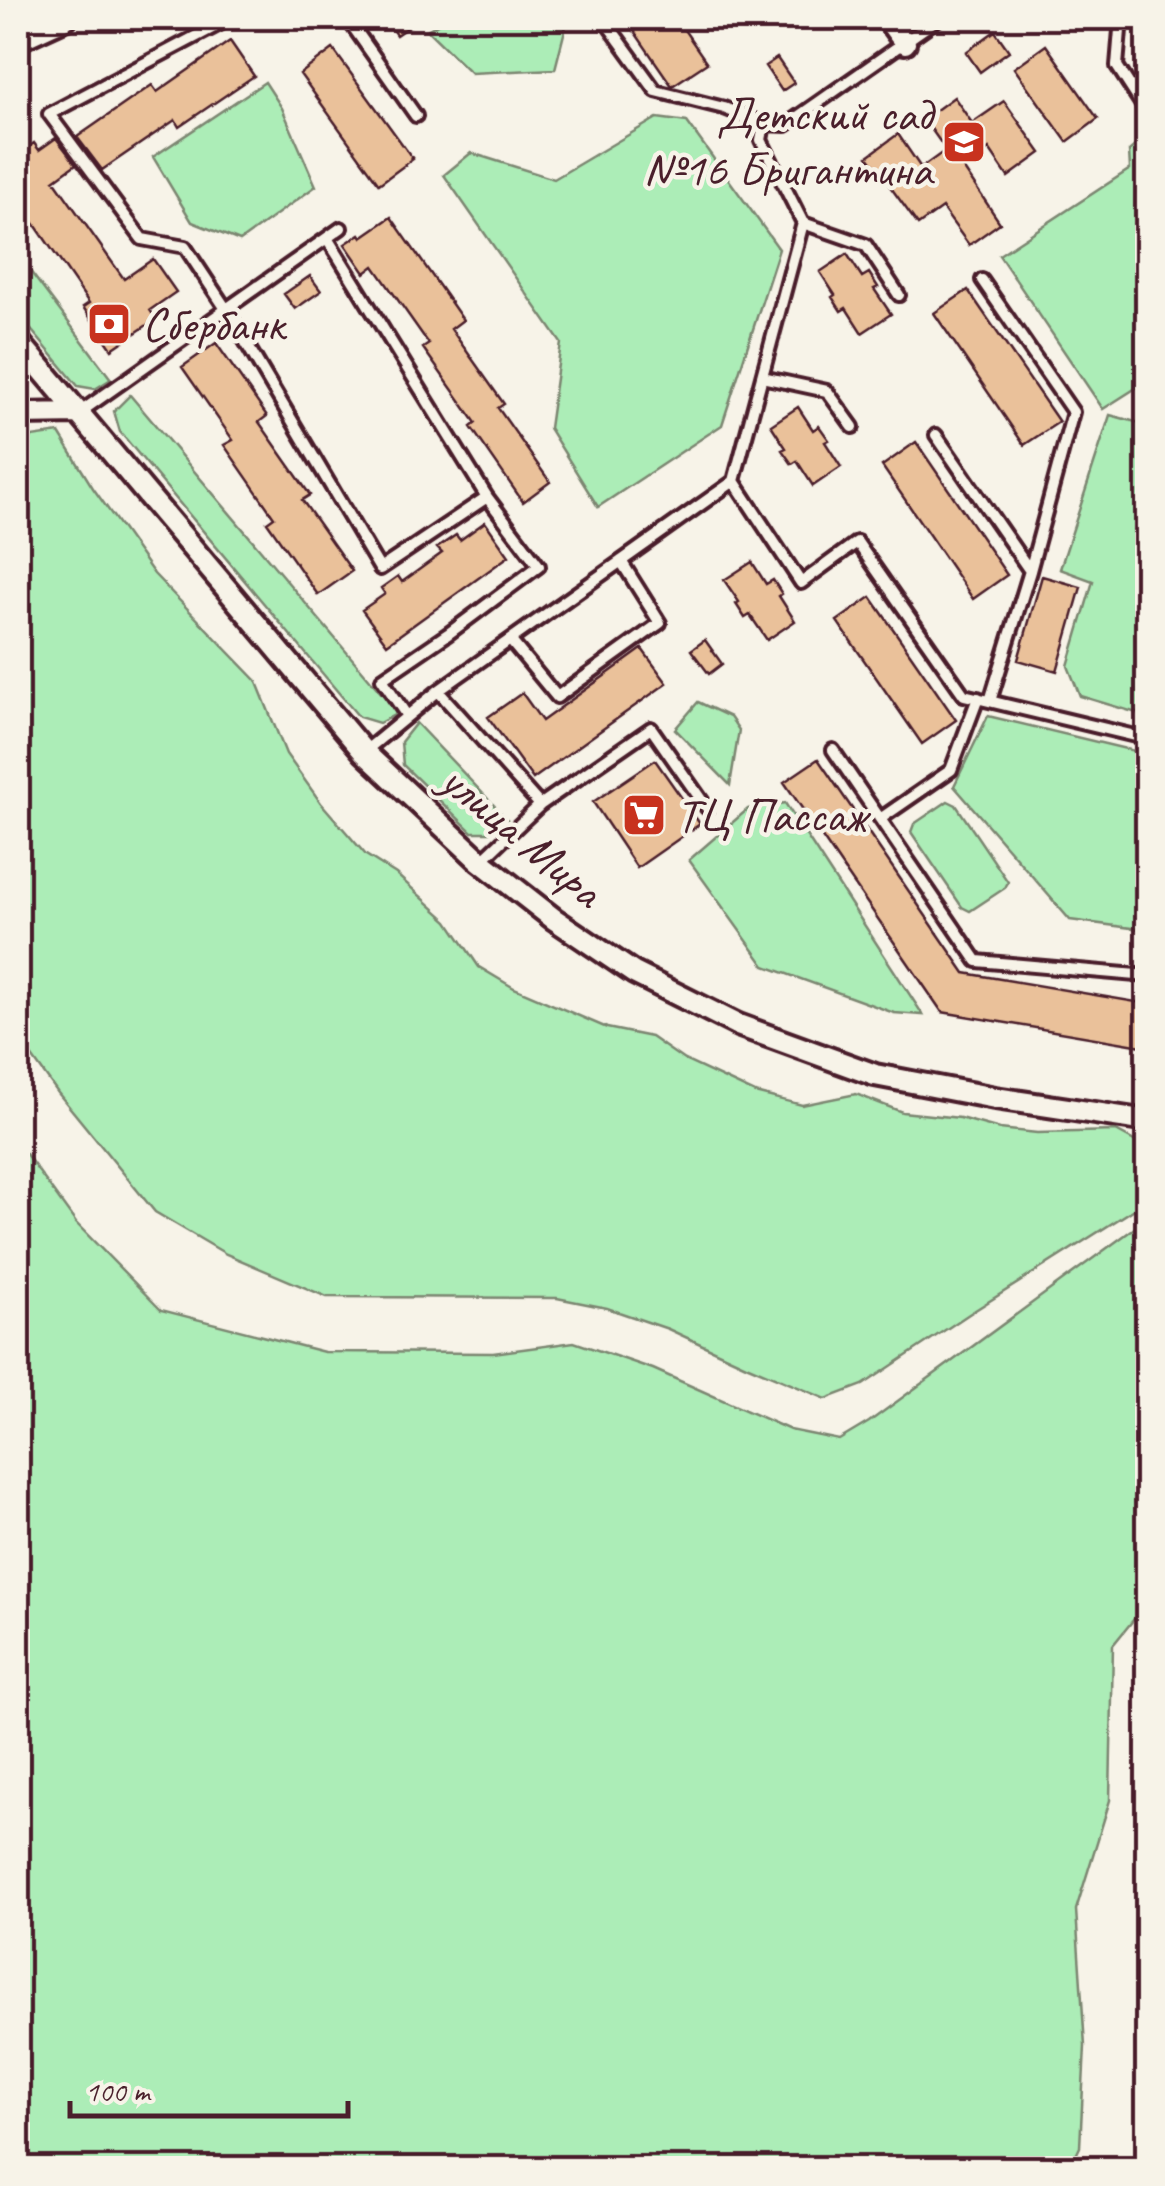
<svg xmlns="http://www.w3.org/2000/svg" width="1165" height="2186" viewBox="0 0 1165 2186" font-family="Caveat,sans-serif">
  <rect width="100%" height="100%" fill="#f7f3e8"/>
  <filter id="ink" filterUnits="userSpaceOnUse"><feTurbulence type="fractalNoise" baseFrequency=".01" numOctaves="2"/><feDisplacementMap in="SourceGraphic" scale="20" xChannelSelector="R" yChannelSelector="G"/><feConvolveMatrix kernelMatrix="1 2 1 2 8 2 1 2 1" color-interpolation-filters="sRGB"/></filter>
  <g filter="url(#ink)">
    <path fill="#acedb7" stroke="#7b8671" stroke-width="2.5" d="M448,18h120l-13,51 -84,4 -44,-43z
      M265,82l17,26 34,78 -76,55 -48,-19 -39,-65z
      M657,118l30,4 92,127 -57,176 -124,82 -49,-79 12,-85 -117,-168 27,-22 83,26z
      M1147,135v246l-44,28 -104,-154 131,-86 -1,-18z
      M18,255l93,124 -16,10 -17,-3 -60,-72z
      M130,395l268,318 -19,10 -20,-6 -239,-285 -6,-21z
      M1110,415l37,10v291l-67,-20 -12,-30 25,-85 -33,-12z
      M59,433l34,55 61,86 102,106 30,74 35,49 45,52 30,19 52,47 31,46 35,21 93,40 44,9 33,23 71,33 47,12 54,-11 46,18 58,6 40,11 37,4 79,-2 31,17v53l-178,113 -106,71 -37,14 -80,-34 -78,-36 -61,-21 -50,-10 -230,-1 -101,-43 -71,-42 -97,-119 -40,-56v-598z
      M698,702l32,15 9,13 -9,55 -55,-56z
      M988,716l159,38v176l-77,-10 -116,-134z
      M416,723l91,96 -18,13h-17l-69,-67 -2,-23z
      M948,801l8,4 52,77 -3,6 -35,23 -8,-4 -51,-75 3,-8z
      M785,803l138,212 -29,-2 -129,-47 -76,-106 59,-51z
      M18,1143l58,80 85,87 163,42 169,1 81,-11 79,27 137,61 49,10 30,-18 278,-203v384l-34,42 -3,155 -34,110 9,136 -5,101 -10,21h-1052z"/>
    <path fill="#eac19a" stroke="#4a1f2b" stroke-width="2.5" d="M384,18h37l-25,17z
      M625,18h51l31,45 -35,23z
      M995,31l14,20 -29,21 -14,-20z
      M230,41l24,35 -75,51 -4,-7 -73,50 -25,-33 75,-52 5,7z
      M1046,45l52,74 -31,23 -53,-74z
      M333,49l80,110 -34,25 -79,-110z
      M777,58l17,25 -12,8 -17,-25z
      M954,97l18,26 32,-22 37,52 -33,24 -19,-28 -26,19 37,55 -31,22 -27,-37 -24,17 -50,-69 30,-22 23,34 25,-18 -22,-31z
      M56,138l20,26 -22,16 70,99 29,-20 23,33 -26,18 6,9 -44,30 -29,-42 6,-4 -71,-103v-46l16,-11 5,7z
      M391,217l72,103 -12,9 53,75 -6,4 52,74 -27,20 -52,-75 5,-4 -53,-75 6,-4 -55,-78 -9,7 -20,-29 15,-10 2,3z
      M847,254l15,23 7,-4 9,14 -4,2 17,25 -29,19 -16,-25 -5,3 -9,-14 3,-2 -15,-23z
      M310,276l11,15 -26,18 -11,-15z
      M968,290l91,132 -35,23 -90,-132z
      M216,343l51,73 -8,6 51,73 -8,5 50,71 -34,24 -51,-73 7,-5 -50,-72 9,-5 -51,-73z
      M798,407l15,23 6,-4 10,14 -4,2 16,25 -28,19 -16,-25 -5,3 -10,-14 4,-2 -15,-23z
      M916,442l91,133 -34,24 -91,-133z
      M485,522l24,34 -122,88 -25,-34 23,-16 -4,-6 17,-12 4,6 40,-29 -5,-5 19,-13 4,5z
      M752,562l14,22 7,-4 9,14 -3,2 16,25 -28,19 -17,-25 -5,3 -9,-14 3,-2 -15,-22z
      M1042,576l39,11 -24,84 -39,-11z
      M871,597l85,123 -34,24 -85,-123z
      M705,640l17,24 -13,10 -18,-24z
      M642,649l25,34 -134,96 -45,-62 34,-24 20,28z
      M818,759l147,214 183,31v43l-206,-35 -158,-230z
      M655,760l45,64 -63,44 -44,-66z"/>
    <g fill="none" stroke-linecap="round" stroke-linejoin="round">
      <defs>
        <path id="lane" d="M231,18l-182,96 93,125 43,8 41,62 154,260 107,-72 -160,-259
          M347,18l69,98
          M603,18l53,73 68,17 40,16 22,1 153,-107
          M1121,18l-4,48 31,48
          M803,223l63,22 33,50
          M982,280l91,132 -43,159
          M762,377l65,14 26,36
          M79,413l262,-185
          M936,435l94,136 -40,130
          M734,481l69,-258 -42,-83 3,-16
          M510,640l47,57 103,-74 -39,-62
          M438,691l102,114
          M407,716l-25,-37 66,-45 91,-68 -52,-69
          M833,750l144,211 171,15
          M364,752l74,-61 296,-210 67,102 56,-41 107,153 184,44
          M880,819l71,-49 27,-72
          M481,861l59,-56 111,-77 56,80"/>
        <path id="street" d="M887,18l18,25
          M18,40l48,-22
          M18,341l346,411 116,109 74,58 80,54 104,52 137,50 120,23 153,23
          M18,414l61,-1"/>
      </defs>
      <use href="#lane" stroke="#4a1f2b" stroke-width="18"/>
      <use href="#street" stroke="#4a1f2b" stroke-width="28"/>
      <use href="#lane" stroke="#f7f3e8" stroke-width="10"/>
      <use href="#street" stroke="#f7f3e8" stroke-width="20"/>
    </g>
  </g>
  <defs>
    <symbol id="school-square" viewBox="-11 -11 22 22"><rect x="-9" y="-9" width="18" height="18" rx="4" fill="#c8321e" stroke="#f7f3e8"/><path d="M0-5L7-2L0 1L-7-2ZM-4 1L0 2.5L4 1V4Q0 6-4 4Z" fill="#fff"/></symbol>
    <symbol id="bank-square" viewBox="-11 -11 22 22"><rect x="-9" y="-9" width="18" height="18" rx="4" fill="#c8321e" stroke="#f7f3e8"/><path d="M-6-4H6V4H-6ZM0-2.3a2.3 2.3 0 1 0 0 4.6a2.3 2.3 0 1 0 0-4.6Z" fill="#fff"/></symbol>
    <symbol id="supermarket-square" viewBox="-11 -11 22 22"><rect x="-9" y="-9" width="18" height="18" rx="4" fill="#c8321e" stroke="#f7f3e8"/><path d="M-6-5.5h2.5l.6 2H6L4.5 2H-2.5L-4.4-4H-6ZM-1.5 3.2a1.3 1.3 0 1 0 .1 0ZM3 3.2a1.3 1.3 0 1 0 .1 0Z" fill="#fff"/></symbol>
  </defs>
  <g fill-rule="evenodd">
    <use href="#school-square" x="939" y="117" width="50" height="50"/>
    <use href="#bank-square" x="84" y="299" width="50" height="50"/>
    <use href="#supermarket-square" x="619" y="790" width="50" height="50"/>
  </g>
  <g text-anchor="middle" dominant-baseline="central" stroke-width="9" stroke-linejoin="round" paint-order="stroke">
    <g font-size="48" fill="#4a1f2b" stroke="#f7f3e8" text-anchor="start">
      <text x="932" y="114" text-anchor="end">Детский сад<tspan x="932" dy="55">№16 Бригантина</tspan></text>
      <text x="142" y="324">Сбербанк</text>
      <text x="676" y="815">ТЦ Пассаж</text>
    </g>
    <g font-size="48" fill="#4a1f2b" stroke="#f7f3e8">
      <text transform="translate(522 835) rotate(40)">улица Мира</text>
    </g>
  </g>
  <rect width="1165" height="2186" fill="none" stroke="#f7f3e8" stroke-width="60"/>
  <rect x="30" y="30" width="1105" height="2126" fill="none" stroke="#4a1f2b" stroke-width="4" filter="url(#ink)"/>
  <path d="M70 2101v15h278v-15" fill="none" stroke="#4a1f2b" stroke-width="5"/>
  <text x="85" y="2101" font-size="30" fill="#4a1f2b" stroke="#f7f3e8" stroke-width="8" paint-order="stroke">100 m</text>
</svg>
